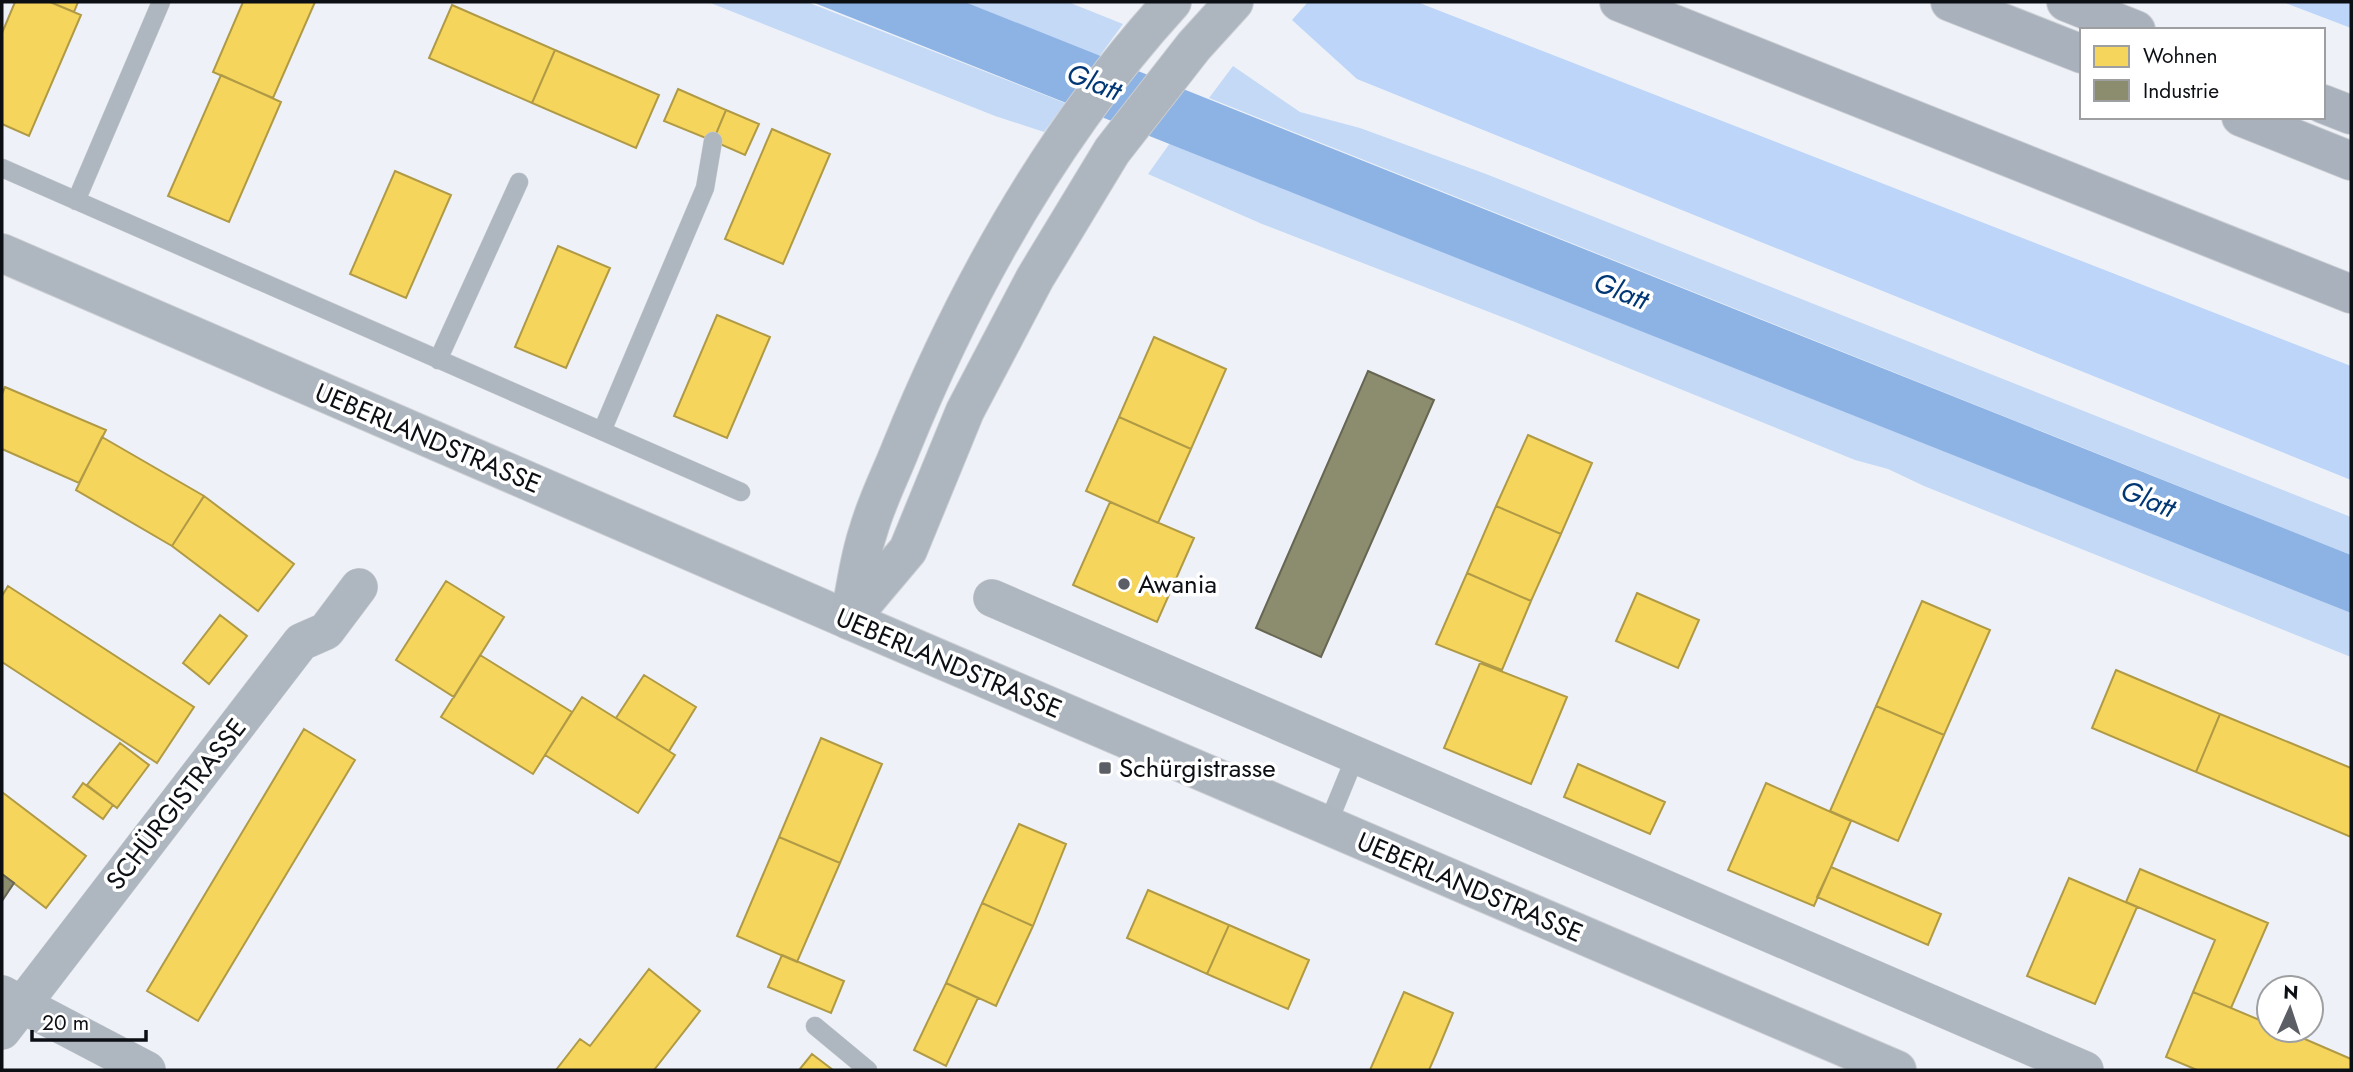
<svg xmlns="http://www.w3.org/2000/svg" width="2353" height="1072" viewBox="0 0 2353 1072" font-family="Jost,sans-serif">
  <rect width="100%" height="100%" fill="#eef2f8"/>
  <path fill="#c4d9f6" d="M708,2h99l258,101 -21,29 -49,-16z
    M965,2h103l55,22 -24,33z
    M1233,66l67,46 60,16 126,46 865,343v38l-1142,-457z
    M1170,143l1181,470v44l-427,-171 -36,-17 -33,-9 -340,-138 -253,-98 -114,-50z"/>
  <path fill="#bcd5f8" d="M1308,2h109l934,364v114l-994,-401 -65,-59z
    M2283,2h68v26z"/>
  <path fill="#8db3e5" d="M812,2h153l1386,553v58z"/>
  <path fill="#f6d55c" stroke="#b09a46" stroke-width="2" d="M15,2h35l31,13 -52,121 -27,-12v-91z
    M50,2h28l-4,10z
    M243,2h72l-42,96 -60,-26z
    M452,5l103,45 -23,53 -103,-45z
    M555,50l104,45 -23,53 -104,-45z
    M221,75l60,27 -52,120 -61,-26z
    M678,89l48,21 -13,31 -49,-20z
    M726,110l33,14 -14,31 -32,-14z
    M772,129l58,25 -47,110 -58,-25z
    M395,171l56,24 -45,103 -56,-24z
    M558,246l52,22 -44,100 -51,-21z
    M717,315l53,22 -43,101 -53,-22z
    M1154,337l72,32 -35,80 -72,-32z
    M5,387l101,43 -27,53 -77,-34v-55z
    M1119,417l72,32 -33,74 -72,-32z
    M1528,435l64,28 -31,71 -65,-28z
    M102,437l102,59 -32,50 -96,-56z
    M204,496l90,68 -36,47 -86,-65z
    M1110,502l84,36 -37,84 -84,-37z
    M1496,506l65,28 -30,67 -64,-28z
    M1467,573l64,28 -29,69 -66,-26z
    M446,581l58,36 -50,80 -58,-37z
    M8,586l186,121 -37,56 -155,-101v-66z
    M1637,593l62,27 -21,48 -62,-27z
    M1922,601l68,29 -46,105 -68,-29z
    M220,615l27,21 -38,48 -26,-21z
    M480,655l92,57 -39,62 -92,-57z
    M1480,663l87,34 -36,87 -87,-36z
    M2116,670l104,44 -24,58 -104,-44z
    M644,675l52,32 -27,44 -53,-33z
    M582,697l93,58 -37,58 -93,-58z
    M1876,706l68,29 -46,106 -68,-30z
    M2220,714l131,54v69l-155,-65z
    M304,729l51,31 -157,261 -51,-30z
    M821,738l61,26 -42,99 -61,-26z
    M120,743l29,22 -32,43 -30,-23z
    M1578,764l87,38 -15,32 -86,-37z
    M83,783l30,22 -10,14 -30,-22z
    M1766,783l85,38 -37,85 -86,-36z
    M2,792l84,64 -40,52 -44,-34z
    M1019,824l47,20 -33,82 -51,-23z
    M779,837l61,26 -43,99 -60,-26z
    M1831,867l110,47 -13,31 -111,-48z
    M2140,869l128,54 -37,85 -38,-16 22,-52 -89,-38z
    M2069,878l68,29 -42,97 -68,-28z
    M1148,890l81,35 -22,49 -80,-36z
    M982,903l51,23 -37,80 -50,-23z
    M1229,925l80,35 -21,49 -81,-35z
    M782,955l62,26 -13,32 -63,-26z
    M649,969l51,42 -46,59h-98l24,-31 10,7z
    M946,983l32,15 -32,68 -32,-16z
    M1404,992l49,21 -17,41 -7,16h-59z
    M2193,992l76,32v6h15l67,29v11h-154l-31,-13z
    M812,1054l21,16h-34z"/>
  <path fill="#8c8c6e" stroke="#666653" stroke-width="2" d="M1368,371l66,29 -113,257 -65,-29z
    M2,874l12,9 -12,18z"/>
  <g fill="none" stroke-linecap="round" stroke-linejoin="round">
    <defs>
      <path id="service" d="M2,168l739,324
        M76,201l85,-199
        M438,360l81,-178
        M602,431l103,-243 8,-47
        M1327,826l29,-71
        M815,1026l53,44"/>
      <path id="minor" d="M992,598l1093,472
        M2,994l145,76
        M2,1031l299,-389 25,-11 33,-44"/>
      <path id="tertiary" d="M2,253l847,367"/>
      <path id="secondary" d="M850,615c6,-28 9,-57 18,-83 8,-29 22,-56 33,-84 65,-160 154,-318 271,-446
        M849,620l1048,450
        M849,620l59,-70 57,-139 70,-133 77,-127 82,-105 40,-44"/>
      <path id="motorway" d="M1619,2l732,292
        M1950,2l132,52
        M2066,2l70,28
        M2323,104l28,11
        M2241,117l110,44"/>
    </defs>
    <use href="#service" stroke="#cbced3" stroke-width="19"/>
    <use href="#minor" stroke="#cbced3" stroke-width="38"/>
    <use href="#tertiary" stroke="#cbced3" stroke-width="40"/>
    <use href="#secondary" stroke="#cbced3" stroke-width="40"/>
    <use href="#motorway" stroke="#cbced3" stroke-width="40"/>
    <use href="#service" stroke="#aeb6bf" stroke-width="18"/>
    <use href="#minor" stroke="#aeb6bf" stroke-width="37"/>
    <use href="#tertiary" stroke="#aeb6bf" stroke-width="38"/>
    <use href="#secondary" stroke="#adb5bf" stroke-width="38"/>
    <use href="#motorway" stroke="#a9b1bc" stroke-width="38"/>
  </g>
  <g fill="#5b5e64" stroke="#fff" stroke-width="2.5">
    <circle cx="1124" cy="584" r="7"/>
    <rect x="1098" y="761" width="14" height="14" rx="3.5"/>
  </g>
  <g text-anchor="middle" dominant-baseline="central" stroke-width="7" stroke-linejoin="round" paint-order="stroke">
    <g font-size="26" fill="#0c0f14" stroke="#fff">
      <text transform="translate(428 438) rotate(23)">UEBERLANDSTRASSE</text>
      <text transform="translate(949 663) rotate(23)">UEBERLANDSTRASSE</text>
      <text transform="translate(176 804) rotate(-52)">SCHÜRGISTRASSE</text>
      <text transform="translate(1470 887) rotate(23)">UEBERLANDSTRASSE</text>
    </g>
    <g font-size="26" fill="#0c0f14" stroke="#fff" text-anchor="start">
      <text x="1138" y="584">Awania</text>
      <text x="1119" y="768">Schürgistrasse</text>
    </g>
    <g font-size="28" font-style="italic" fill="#013775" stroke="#fff">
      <text transform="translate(1094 82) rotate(22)">Glatt</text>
      <text transform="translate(1621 291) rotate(22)">Glatt</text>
      <text transform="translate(2148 499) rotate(22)">Glatt</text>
    </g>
  </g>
  <rect width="2353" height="1072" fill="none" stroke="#0c0f14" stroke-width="7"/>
  <rect x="2080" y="28" width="245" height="91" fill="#ffffff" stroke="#9e9fa1" stroke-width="2"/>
  <rect x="2094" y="46" width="35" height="21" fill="#f6d55c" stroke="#9e9fa1" stroke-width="2"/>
  <text x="2143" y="63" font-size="21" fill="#0c0f14">Wohnen</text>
  <rect x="2094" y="80" width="35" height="21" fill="#8c8c6e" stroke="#9e9fa1" stroke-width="2"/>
  <text x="2143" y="98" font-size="21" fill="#0c0f14">Industrie</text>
  <g transform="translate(2290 1009) rotate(3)"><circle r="33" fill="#ffffff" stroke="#9e9fa1" stroke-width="2"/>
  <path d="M0-5L12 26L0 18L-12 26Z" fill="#5b5e64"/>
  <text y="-10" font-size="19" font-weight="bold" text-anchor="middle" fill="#0c0f14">N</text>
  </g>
  <path d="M32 1030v10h114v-10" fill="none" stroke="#0c0f14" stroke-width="3.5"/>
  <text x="42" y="1030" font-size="21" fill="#0c0f14" stroke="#ffffff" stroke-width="5" paint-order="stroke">20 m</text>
</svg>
